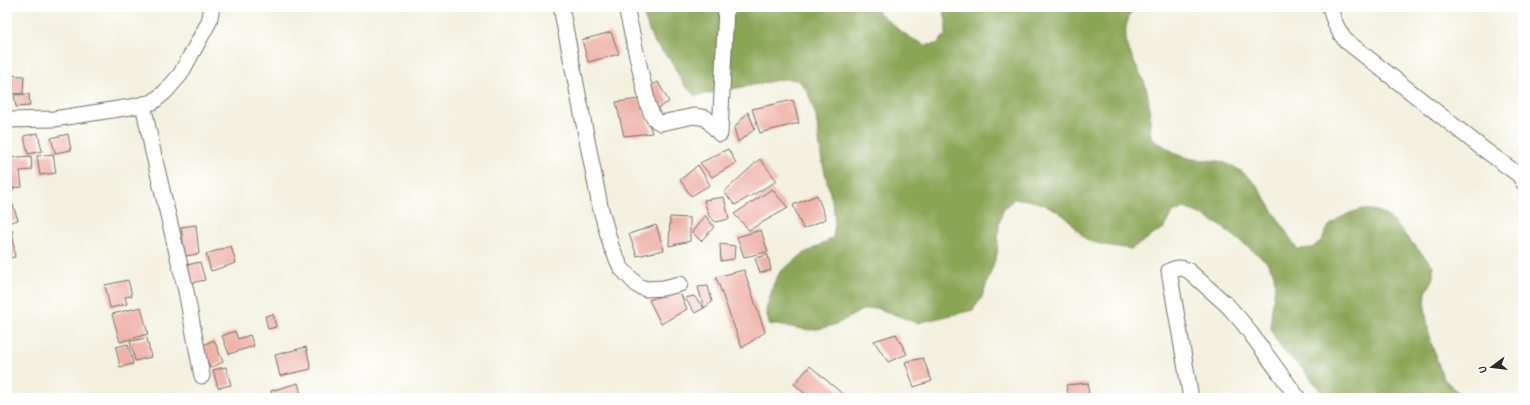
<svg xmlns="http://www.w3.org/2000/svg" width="1530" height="405" viewBox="0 0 1530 405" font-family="'Patrick Hand',sans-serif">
  <rect width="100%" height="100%" fill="#fff"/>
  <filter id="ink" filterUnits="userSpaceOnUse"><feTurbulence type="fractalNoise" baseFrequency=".025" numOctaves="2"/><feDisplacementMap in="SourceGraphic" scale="8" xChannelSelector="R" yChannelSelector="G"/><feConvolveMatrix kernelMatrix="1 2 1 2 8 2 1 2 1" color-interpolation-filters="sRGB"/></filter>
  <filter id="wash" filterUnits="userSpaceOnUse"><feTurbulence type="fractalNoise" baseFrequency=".012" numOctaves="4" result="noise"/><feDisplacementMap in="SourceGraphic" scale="16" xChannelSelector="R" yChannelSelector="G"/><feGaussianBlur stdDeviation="0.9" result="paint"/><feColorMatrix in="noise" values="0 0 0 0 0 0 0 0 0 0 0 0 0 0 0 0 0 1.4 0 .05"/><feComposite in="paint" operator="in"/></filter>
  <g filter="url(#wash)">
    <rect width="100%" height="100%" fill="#f3f0de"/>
    <path fill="#8ba557" stroke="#5b6841" d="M644,7h229l27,24 13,8 12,6 12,-1 9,-10v-14l-4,-13h192c-3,6 -7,14 -8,20 -3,24 16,43 21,64 4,14 2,32 4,47l26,16 15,5 27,2 14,5 12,8 11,10 41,65 15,-1 10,-8 5,-12 11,-9 12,-6 13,-4 14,2 12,6 44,49v14l-7,12 -1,15 4,29 14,42 21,20h-138l-23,-29 -21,-19 -11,-20v-14l4,-29 -1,-13 -8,-13 -45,-35 -23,-13 -14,-5 -13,6 -7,14 -33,21c-12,-2 -31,-4 -42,-8 -6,-3 -13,-13 -17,-18 -16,-16 -36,-24 -58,-24l-11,10 -4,16 -2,29 -15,43 -9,13 -56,13 -29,-11 -12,-4 -14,2 -25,14 -14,4 -13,2 -41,-6 -3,-14 8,-27 6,-11 23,-18 30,-16 2,-14 -1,-14 -13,-54 -5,-40 -9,-26 -9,-10 -14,-1 -89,17 -11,-11 -13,-24 -18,-20 -9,-25z"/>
    <g id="blocks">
      <path fill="#eeafa5" d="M611,32l8,22 -31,8 -6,-22z
        M8,75l16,1 -1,18 -16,-1z
        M658,82l11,20 -11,6 -11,-20z
        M29,94l1,12 -14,1 -2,-12z
        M640,99l12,34 -28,3 -8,-34z
        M793,100l6,23 -39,10 -8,-24z
        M748,112l7,17 -17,13 -4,-14z
        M38,133l4,18 -14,3 -4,-18z
        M68,134l3,16 -16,3 -4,-15z
        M728,149l8,14 -24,14 -12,-14z
        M53,154l3,19 -16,2 -3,-19z
        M31,156l1,14 -12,1 2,16 -9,1v3h-6v-33z
        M760,159l17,22 -42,24 -11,-13z
        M698,165l12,20 -19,11 -11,-16z
        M772,189l16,19 -39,22 -15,-16z
        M817,195l9,24 -23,10 -10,-24z
        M724,197l5,22 -13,3 -7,-6 -5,-16z
        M13,205l5,15 -11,3v-17z
        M705,215l9,12 -13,14 -9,-9z
        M670,217l20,1v23l-21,5z
        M196,225l3,29 -14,2 -4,-29z
        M656,225l8,25 -27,6 -8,-22z
        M12,229l3,28 -8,1v-28z
        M761,230l7,22 -24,5 -7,-20z
        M720,244l15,2 -1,13 -13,2z
        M231,246l5,17 -25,8 -5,-17z
        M768,255l3,15 -11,3 -5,-15z
        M200,262l5,18 -14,3 -4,-18z
        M744,270l21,62 -23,16 -26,-71z
        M128,280l4,16 -7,1 2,7 -17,4 -5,-23z
        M708,286l4,16 -8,6 -9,5 -10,-15 9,-2 10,12 -6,-21z
        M679,290l8,19 -26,15 -12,-24z
        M141,307l7,27 -28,8 -8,-28z
        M273,314l3,13 -8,2 -3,-13z
        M235,331l3,8 12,-4 4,11 -25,8 -7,-18z
        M896,334l11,20 -19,8 -14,-21z
        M147,338l4,19 -16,4 -5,-20z
        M214,340l9,22 -13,6 -9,-22z
        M128,344l5,20 -13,3 -4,-20z
        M306,347l5,22 -31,7 -5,-21z
        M923,358l9,23 -18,6 -9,-25z
        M810,366l36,31 -1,1h-35l-16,-14z
        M226,367l5,18 -13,3 -5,-18z
        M298,383l4,15h-29l-2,-7z
        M1088,383l1,15h-20l-3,-13z"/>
    </g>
  </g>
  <g filter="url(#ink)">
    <use href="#blocks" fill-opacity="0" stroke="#71706a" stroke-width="1"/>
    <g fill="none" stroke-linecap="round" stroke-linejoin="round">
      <defs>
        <path id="minor" d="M561,7l39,199 11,40 10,22 17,18 8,3 17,-1 17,-4
          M626,7l22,98 5,12 4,4 4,2 33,-7 12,2 14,16 6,-127
          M1330,7c3,13 7,23 15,33l137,108 37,27 4,7
          M143,104l10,48 33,139 16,85
          M7,120l47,-1 77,-12 22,-5 12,-10 15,-17 29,-53 3,-15
          M1191,398l-22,-127c8,-4 12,-4 20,0l39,35 15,17 55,75"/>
      </defs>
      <use href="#minor" stroke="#71706a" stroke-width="17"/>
      <use href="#minor" stroke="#fff" stroke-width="15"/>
    </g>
  </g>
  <rect width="1530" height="405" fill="none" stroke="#fff" stroke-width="24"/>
  <g transform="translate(1492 367) rotate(255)" stroke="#ffffff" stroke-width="3" paint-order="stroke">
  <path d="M0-3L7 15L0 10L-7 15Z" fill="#2b2b2b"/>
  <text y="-6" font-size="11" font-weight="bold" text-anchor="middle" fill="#2b2b2b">U</text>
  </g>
</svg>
